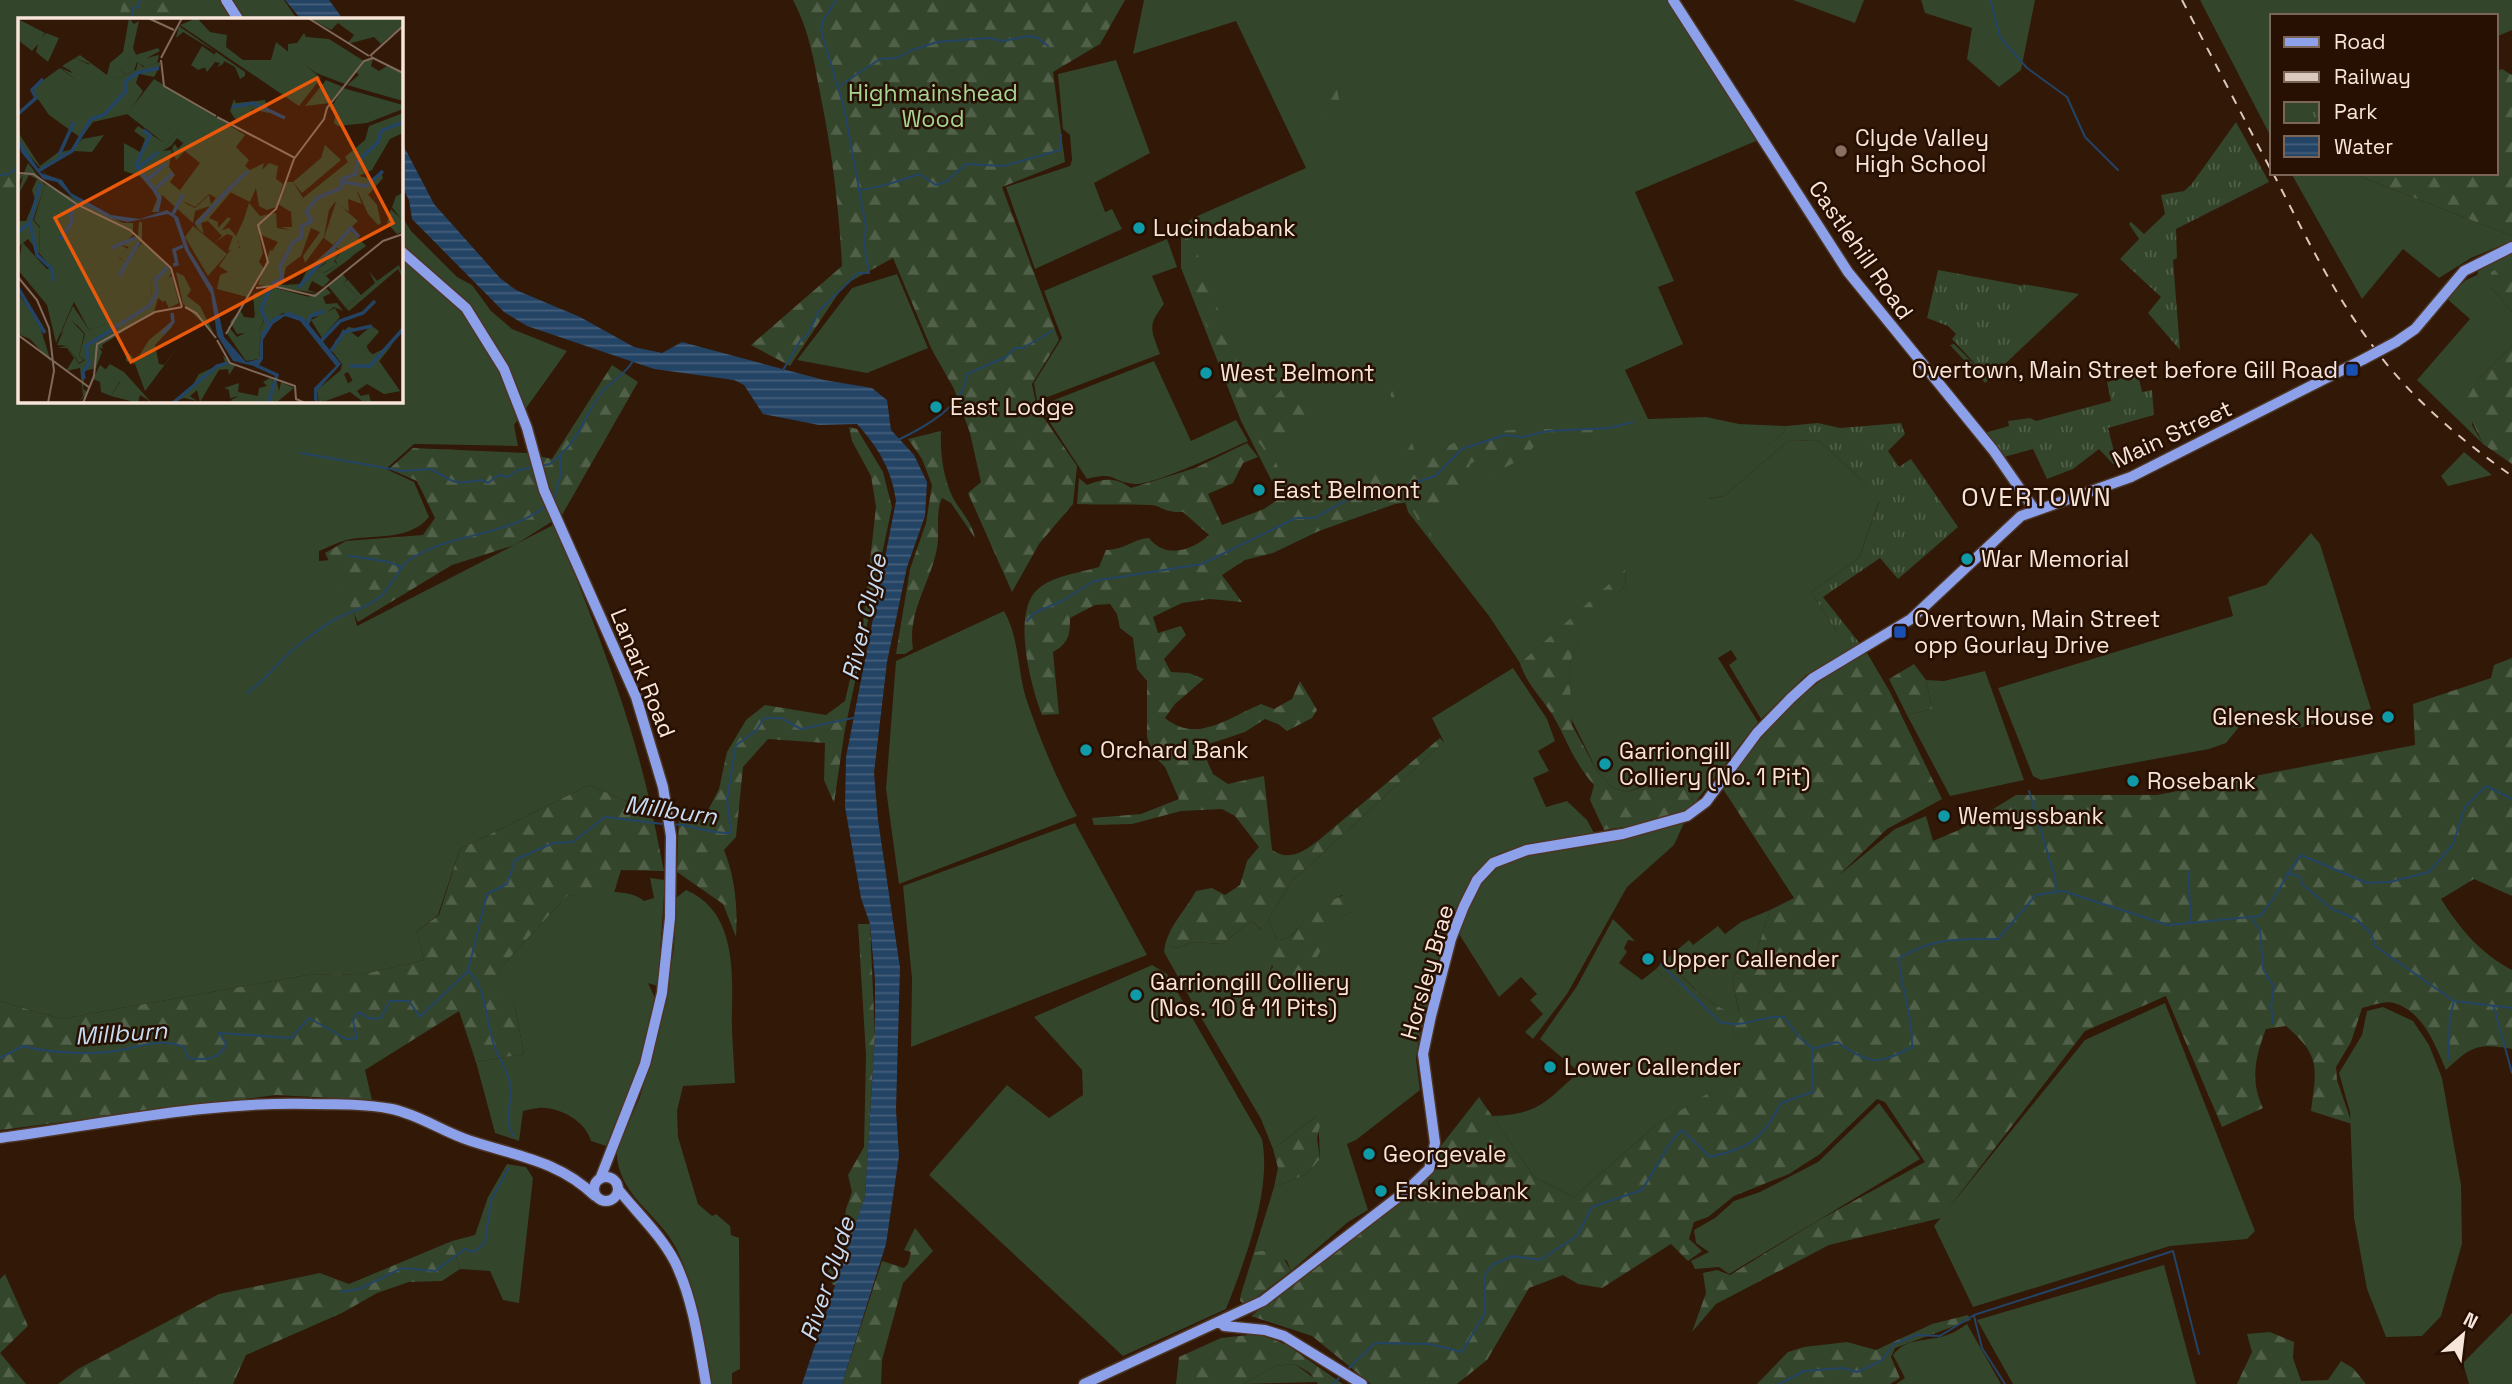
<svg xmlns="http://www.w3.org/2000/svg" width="2512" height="1384" viewBox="0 0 2512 1384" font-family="'Space Grotesk',sans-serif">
  <defs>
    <pattern id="forest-firs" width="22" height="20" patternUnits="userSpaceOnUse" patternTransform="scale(1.75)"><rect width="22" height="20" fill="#33452b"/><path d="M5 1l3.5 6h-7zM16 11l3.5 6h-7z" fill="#516049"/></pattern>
    <pattern id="park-tufts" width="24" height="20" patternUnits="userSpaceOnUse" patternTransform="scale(1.75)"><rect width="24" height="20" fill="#33452b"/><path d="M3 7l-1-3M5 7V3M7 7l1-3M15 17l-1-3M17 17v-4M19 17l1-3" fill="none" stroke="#516049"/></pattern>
    <pattern id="water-rules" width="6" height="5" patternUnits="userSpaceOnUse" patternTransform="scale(1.75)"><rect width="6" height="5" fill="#244466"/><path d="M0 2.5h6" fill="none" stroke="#455f7b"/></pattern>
  </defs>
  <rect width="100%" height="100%" fill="#311807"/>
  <path fill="#33452b" d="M0,0h284l13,19h-278v382h382v-198l2,15 8,13 46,46 15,8 19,26 21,18 55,22 -53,74 4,21 -104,-2 -28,25 28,13 15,35c-19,23 -51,18 -78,22 -11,2 -22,8 -32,12v10l22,-2 16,67 198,-102c37,95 76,188 97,288l-63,-27 -129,64 -22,66 -21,16 7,29 -60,14 -57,1 -246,44 -61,-18z
    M1144,0h526l87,138 -1,3 -121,51 39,89 -16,6 25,57 -58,26 23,49 58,-2 33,7 47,2 -2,6 -75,67 15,-3 64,-55 30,-1 43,39 18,22 -20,57 -48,34 27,42v24l-32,17 -45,44 -32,-54 8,-6 -6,-9 -13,8 40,64 -64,82 -4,-16 -20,-12 -43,16 -14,-4 -16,-17 -27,-55 -1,-50 12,-36 45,-45 -1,-14 -105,92 -31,-47 -81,-104 -6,-21 -37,-12 -85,18 -39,-76 -60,-153v-41l12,-9 113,-50 -70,-147 -103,33z
    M1793,0h71l-9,23z
    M1921,0h114l-14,70 -22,17 -32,-28 5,-31 -47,-15z
    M2200,0h312v30l-16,7v-21h-224l-1,121z
    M1116,60l34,93 -56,30 11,29 7,-3 10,20 -87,40 -29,-82 64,-21 2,-6 -2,-25 -7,-6 -5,-55z
    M2291,173h60l161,63v5l-41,17 -32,20 -36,-29 -41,50z
    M1167,239l10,28 -25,9 12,28c-17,22 -13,25 -4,50l-123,47 -3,-18 28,-45 -18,-47z
    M2512,252v11l-21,24 21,25v34l-34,33 -6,46 11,19 -66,-64 53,-61 -24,-21 20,-18 11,-5 2,-6z
    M897,274l31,74 -61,25 -70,-13 55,-72z
    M2023,284l56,10 -94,89 -35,-38 4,-1 20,20 8,2 39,-70z
    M1154,361l37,80 45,-21 12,21c-20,9 -95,45 -114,43 -23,-2 -18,-13 -47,-5l-48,-73z
    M2464,452l28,23 -44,11 -7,-10z
    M2311,533l9,11 51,165 -72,19 -56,-6 -17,21 -17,6 -168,31 -8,-4 -35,-88 235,-72 -5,-19 38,-12z
    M1004,611c16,28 13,60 23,90 13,38 30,80 50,115l-178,68 -13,-95 10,-128z
    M1513,668l34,51 8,22 -17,10 11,20 -16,7 13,29 21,-6 20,19 7,13 -93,20c-52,25 -68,133 -82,186l-3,20 4,31 -64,50 -9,4 21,66 -20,12 -57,49 -4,-10 -19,-11 -14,2 20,-65 33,-13 13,-15 -2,-44 -45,34 -12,-30 -59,-100 47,-21 39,-11 54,-70 12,-6 -12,-16c-10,6 -21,11 -30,18 -14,9 -14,26 -35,27l-9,-20 23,-38 153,-140 -12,-24z
    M1985,671l39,109 -74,16 -43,-81 25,-6 -6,-29 18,1z
    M1075,823l72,132 -236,92 1,-68 -9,-93z
    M1684,823l-10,22 -47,42 -60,107 -34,45 -8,-7 18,-18 -13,-14 7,-6 -16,-17 -22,20 -40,-63c12,-38 17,-59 57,-76z
    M650,878l15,2 -7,103 -1,3 -9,-3 7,15 -11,54 -38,94 -15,-5c-5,-18 -26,-31 -45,-33 -7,-1 -17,2 -23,3l-4,30 -24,-8 -19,-71 48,-8 -9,-47 -18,-23 5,-18 65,-70c21,-2 60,-10 77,5l10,-3z
    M686,890c47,20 47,74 46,118 -1,25 2,50 3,75l-52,3 -6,25 1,26 20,67 14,12 4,-2 14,12 1,9 8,3 1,131 -8,4v11h-21c-7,-46 -14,-94 -35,-136 -18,-35 -62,-55 -59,-100l23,-51 20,-70 14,-79 2,-50z
    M1770,910l-14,44 -24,24 7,35c-21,4 -58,-39 -74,-53l24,-20 4,5 25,-19 7,8 16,-12z
    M1613,919l22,22 -7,-1 -4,8 3,4 -8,11 23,17 14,-11 63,61 14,1 22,34 -100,61 -81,71 -39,-19 -43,-62c48,-2 53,-14 87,-44l-39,-33 37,-53z
    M1251,921c10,7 21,19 22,31 3,41 -48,44 -74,62l-35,-62 1,-7 13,3 14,-6 30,2z
    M1152,965l15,9 95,165c10,51 -17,122 -36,170l-103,47 -194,-181 78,-90 42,33 34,-23 -1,-25 -48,-53z
    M2165,1003l90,228 -8,8 -77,7 -197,61 -39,-81 151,-186z
    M2383,1007l30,14 16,24 13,33 19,107 1,59 -21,72 -19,20 -36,1 -19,-48 -13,-71 -4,-106 -11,-39 23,-38 5,-24z
    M1879,1103l41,56 -191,115 -10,-7 -24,2 -4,-8 18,-9 -13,-9 -2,-13 21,-12 19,-17 26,-9 58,-30z
    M507,1164l19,3 7,11 -14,125 -16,-3 -13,-29 -30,-2 -8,-28 23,-6 13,-38z
    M2164,1265l32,119h-183l-36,-64z
    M2512,1313v71h-43l-6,-21z
    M1967,1324l34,60h-105l9,-6 -12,-23c13,-18 35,-13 54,-20 7,-2 14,-7 20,-11z
    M1295,1364l24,18 -76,2 32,-18z"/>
  <path fill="url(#forest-firs)" d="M124,0h77l-17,19h-66z
    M793,0h332l-25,44 -47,28 12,90 -63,25 57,153 -27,44 5,24 40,58 -4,38 -34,40 -27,48 -44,-99 13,-11 -11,-49 -16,-44 -23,-41 -38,-90 -49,27 -54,81 -39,-21 91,-79c-3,-59 -10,-115 -22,-173 -6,-33 -11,-63 -27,-93z
    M2502,69l10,6v161l-161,-63h145v-101z
    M1334,75l5,24 6,13 -9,9 -11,2c-5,-12 -2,-40 9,-48z
    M19,161v26l-19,8v-27z
    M1189,231l64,172 12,5 16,-18 9,1 28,18 -3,12 -21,13 -27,2 17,49 -3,6 -18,-43 -13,-17 -50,-121 -16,-51 1,-24z
    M2510,263h2v49l-21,-25v-15z
    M2512,346v118l-29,-20 -19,-40 14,-25z
    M1381,361l35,93 8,9c11,-6 21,-17 32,-21 53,-21 112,-9 167,-14l-74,15 -12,-1 -11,15 -40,20 12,-21 -15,1 -13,7 -1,13 9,2 -48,39 -2,10 4,9 -11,-10 -12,-25 -14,2 -76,27 -46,22 -28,7 -23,15 20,27 -32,-3 -28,4 -29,14 5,16 23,-7 5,9 -22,24 7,13 18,1 15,6 -29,25 -10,14c31,26 63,0 96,-14l13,5 18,-10 8,-18 17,29 -5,8 -25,13 -9,-7 -13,-5 -20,13 -36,12 -4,12 8,18 15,10 36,-8 8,74c18,12 32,1 47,-10l121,-102 4,4 -153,140 -23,38 9,20c21,-1 20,-16 33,-26 12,-10 30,-19 45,-22l5,11 -6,8 -12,6 -37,59 -17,11 -39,11 -47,21 -3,-5c25,-17 56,-20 74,-47l-5,-9 4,-11 -12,-19 -9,-7 -29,23 -30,-2 -14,6 -13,-3c6,-22 20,-34 31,-54l16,-3 13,7 15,-10 7,-24 12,-14 -24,-31 -13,-7 -41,2 -49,13 -38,1 -2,-7 49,-4 38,-15 -14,-32 -12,-12 -6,-18v-56l-10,-12 -4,-31 -13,-10 -3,-14 -7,-10 -15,1 -25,13c0,17 -1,25 -17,34l6,62 -17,1c-11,-28 -31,-103 -4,-126 16,-14 42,-16 61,-22l7,-17c22,-1 26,-11 43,-12 16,21 43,13 60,-3l-26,-23c-19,1 -21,-6 -32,-7 -24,-1 -49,0 -74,-1l2,-26 8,7c17,-7 29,-8 44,3l64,-20 52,-25 11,14 -15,6 -10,20 -25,11 14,31 42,-16 28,-19 57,-13 20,-3 24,2 14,-5 3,-8z
    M612,365l26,17 -76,133 -47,30 -63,20 -94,57 -33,-69 21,-12 77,-6 12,-17 -18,-37 -28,-12 24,-21 113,5 26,6z
    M849,427l8,2 26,43 9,35 -47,222 -11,74 -10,-23 1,-37 -57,-4 -25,28 -7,70 -12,13c11,27 14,58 12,87l-13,-33 -46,-32 2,-56 24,4 16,-31 8,-37 19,-32 19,-15 61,10 19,-14 18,-78 13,-116 -5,-31 -19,-35z
    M941,431c-1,22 2,46 12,67 8,14 19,24 22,40l-24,-35 -9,-5c-7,15 -2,34 -5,50 -6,34 -30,64 -24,101l-8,5h-9l14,-85 16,-46 6,-38 -10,-26 -14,-20z
    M1625,570l1,15 -45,46 -12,35 3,59 25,46 16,17 14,4 54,-17 9,13 4,16c-19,20 -62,21 -90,26l-14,-30 4,-15c-22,-25 -26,-44 -42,-71 -11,-17 -26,-31 -32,-51z
    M1867,653l23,39 52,107 -55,30 -49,47 57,-47 31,-13 7,25 26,-11 57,-35h141l258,-50 -2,-41 78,-26 3,-13 18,-7v238l-38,-17 -33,20c19,30 39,54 71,71v79c-35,-6 -40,-3 -66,21 -11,-25 -22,-58 -52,-67 -9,-3 -23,3 -32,5l-11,34 -15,25 1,13 15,44 -41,-13c5,-43 11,-54 -25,-85l-20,3c-11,28 -16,52 -3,79l-41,19 -56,-131 -81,35 -144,187 -112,27 -113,59 -24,28 14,-39 -3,-20 14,-3 13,5 89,-55 106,-58 -40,-60 -8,-3 -57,55 -31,20 -55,22 -26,21 -14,5 -5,17 13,12 -14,10 -17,-17 -69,44 -24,-4 -15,-9 -34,13 -42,72 -30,24h-86l-59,-48 -61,-20 166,-128 21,-25 2,-16 39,-50 56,81 39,19 81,-71 99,-61 -21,-34h-14l-63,-62 9,-9c15,14 53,57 74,52l-7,-34 24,-24 14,-44 24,-12 -71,-109c42,-61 76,-102 144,-136z
    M1914,664l12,16 6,29 -25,6 -18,-36z
    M589,785l63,27 12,59 -43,-1 -7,23 -47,3 -65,70 -4,18 17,23 9,47 -48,8 -17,-51 -94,59 7,30 -96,-5 -276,35v-129l61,18 246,-44 57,-1 60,-14 -7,-29 22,-16 21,-66z
    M858,924h12l5,112 -10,160 -27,89h-5l-7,-11 13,-17 7,-48 6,-17 -4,-17 16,-28 2,-92z
    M1318,1115l4,2 -5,21 3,21 -13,15 -33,13 4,-19 -5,-19z
    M915,1228l18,23 -30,32 -21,77 -1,24h-39l40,-123 22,7 4,-4 3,-12 -7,-2z
    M452,1241l8,28 -18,12 -33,1 -32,11 -35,20 -96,42 -13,29h-175l20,-15 141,-75 101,-21 29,11z
    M1268,1250l13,4 10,17 -38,29 -10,3 -3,-2 1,-7 13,-42z
    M5,1274l23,52 -28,27 26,31h-26v-105z
    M1968,1315l3,5 -76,28 -4,9 9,21 -10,6h-133l31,-32 16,-5 43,-5 29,8 56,-26z
    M2270,1332l24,10 -1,16 8,23 27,-1 13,-19 12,7 13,16h-129l15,-32 -5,-18z
    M1258,1334l29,11 56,39h-25l-8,-11 -15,-9 -20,2 -32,18h-67l3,-27 42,-19z"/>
  <path fill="url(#park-tufts)" d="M2236,122l33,60 -93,47 1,29 -4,2 7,90 -32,-37 13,-16 -41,-38 19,-20 -10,-15 2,-2 13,12 21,-20 -4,-19 23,-4 7,-6z
    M1938,270l87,16c-6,31 -9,77 -47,81l-26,-28 4,-5 -8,-8 -21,-8z
    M2138,374l4,18 10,-2 2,25 -46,13 8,31 -3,5 -14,-15 -26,20 -26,10 -14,-30 -29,8 -20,-24 25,-7 -1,-5 22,-3 6,3 75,-20 -4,-19z
    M1818,423l22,5 61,-5 4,11 -17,17 11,16 12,-8 47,68 -60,52 -18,-21 -57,39 38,48 -23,13v-24l-27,-42 48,-34 20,-56 -18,-23 -43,-39 -30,1 -64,55 -17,3 77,-67 2,-6z"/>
  <path fill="url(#water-rules)" d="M285,0h44l14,19h-42z
    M401,141l33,63 66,74 16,12 64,27 54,30 28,6 20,-11 142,38 48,8 15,12 4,30 23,25 13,27 -2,34 -18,51 -20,95 -13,111 4,47 22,148 -4,142 3,46 -13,88 -44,140h-40l63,-188 10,-160v-56l-5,-56 -9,-26 -16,-91 1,-50 50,-256c-4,-31 -18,-54 -39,-77l-38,1 -56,-11 -19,-29 -10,-5 -80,-11 -127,-43 -23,-14 -92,-93 -3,-19 -8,-15z"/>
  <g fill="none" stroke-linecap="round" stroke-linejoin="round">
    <path stroke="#244466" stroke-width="2" d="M1990,0l10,37 27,31 40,29 18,40 33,33
      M132,19l1,-11 5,-1 2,-7
      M838,87l42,-28 18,-1 11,-7 28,-9 51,-4 15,3 26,-5 9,2 10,8
      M0,175l9,-1 10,-8
      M860,190c22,-3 39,-9 59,-16l17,11 11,-4 19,-17 38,2 56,-16 1,-15
      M783,370l17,-29 8,-7 11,-23 39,-38h11l-5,-28 2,-18 -22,-119 -23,-77 2,-10 13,-21
      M898,440c27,-13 66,-34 69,-66l39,-17 9,-9h8l29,-17
      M301,453l101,18 29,-2c26,14 19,16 51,11l6,3 10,-8 10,2 10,-7 17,-3
      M540,466l10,-2 9,-8
      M1398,488l37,-12 27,-27 43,-14 18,2 25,-6 61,-3 24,-6
      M554,499l6,-22v-22c20,-17 26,-43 42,-63 10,-12 23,-17 31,-31
      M349,556c18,3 38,3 53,12
      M1027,621l7,-8 30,-13 30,-19 108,-17 94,-46h19l33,-19 36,-4 9,-5
      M247,693c21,-14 33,-35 54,-50 11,-8 23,-18 35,-24 15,-8 35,-13 47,-25 10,-10 15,-26 26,-34 42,-28 99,-23 138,-55
      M2029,791l27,90 -1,10
      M672,824c21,1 37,10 59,9l-4,-34 9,-54 20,-14 8,-13h17l20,11 52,-11
      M2188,871l3,51
      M2287,873l12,3 3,8 30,25 24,10 15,14 4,13 79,55 58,7
      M2252,919l8,11 3,39 11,18 -3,19 2,17
      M1661,964l59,58c23,7 42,-7 64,-5l15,20 13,11
      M468,971c18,14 18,50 25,71 4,15 13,24 17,41 4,24 -8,29 3,53
      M2494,1007l18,66
      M0,1058l23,-12c26,7 76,10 103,3 21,-5 37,-10 58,-2l4,11c16,2 31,3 38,-14l-7,-11 72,5 18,-20 37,21 11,-1 -4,-17 5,-9 13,7 10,-1 9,-17h19l11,16 48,-46 19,-77 20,-10 8,-24 38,-17 20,-1 32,-25 58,7
      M2448,1059l2,-43 4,-15
      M340,1292l19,-3 43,-21 33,3 30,-22 9,3 11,-9 6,-43 17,-31
      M1974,1316l8,32 23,36
      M1347,1370l28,-27 55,1 32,8 23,-39v-38l7,-10 21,-9 27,4 37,-24 15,-29 50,-17 30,-50 10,-10 28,27c42,-10 51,-17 71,-54l31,-11v-43l25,-7c33,22 39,24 75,5 1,-31 -11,-58 -13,-89 37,-21 58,-19 99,-19l38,-44 27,-4 105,34 92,-9c18,-19 24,-40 41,-61l66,28 23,-1 39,-10 24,-28 12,-37 21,-21 26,13
      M1333,1384l8,-8
      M1779,1384l25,-13 39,-3 14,4 24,-11 13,-17 22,-9 24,1 34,-21 199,-64 26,103"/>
    <defs>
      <path id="major" d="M226,0l12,19
        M1673,0l175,272 145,178 41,59
        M401,251l65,57 38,61 23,59 17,62 92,207 27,90 8,49 -1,82 -8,75 -17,71 -45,115
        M2396,342l19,-13 49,-58 48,-24
        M0,1138c105,-14 206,-37 312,-34 26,0 54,0 80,5 28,6 51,23 79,32 46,15 88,20 124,55
        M594 1189a12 12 0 1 1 24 0a12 12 0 1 1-24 0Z
        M618,1189c19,24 43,46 57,73 18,37 24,82 31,122
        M1221,1322l3,4 41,4 19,6 78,48
        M1084,1384l179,-83 143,-110 23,-22 6,-26 -12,-89 8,-38 20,-77 13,-33 13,-26 16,-17 34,-13 96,-16 64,-18 19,-14 51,-69 34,-35 22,-20 98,-59 110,-103 110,-39 233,-118"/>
    </defs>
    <use href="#major" stroke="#4d3525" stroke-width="13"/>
    <use href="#major" stroke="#8da1ea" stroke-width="10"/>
    <path stroke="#dcc9bd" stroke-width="2" stroke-dasharray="9 9" stroke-linecap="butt" d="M2182,0l90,172
      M2273,173c31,60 61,122 102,176 37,50 86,91 137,127"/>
    <defs>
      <path id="major-bridge" d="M2364,359l32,-17"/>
    </defs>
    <use href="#major-bridge" stroke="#4d3525" stroke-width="13" stroke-linecap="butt"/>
    <use href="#major-bridge" stroke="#8da1ea" stroke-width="10"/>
  </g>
  <circle fill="#8d6e63" stroke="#270f01" stroke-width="2.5" cx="1841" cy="151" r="7"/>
  <g fill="#0f9aa8" stroke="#270f01" stroke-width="2.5">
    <circle cx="1139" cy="228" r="7"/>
    <circle cx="1206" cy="373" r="7"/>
    <circle cx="936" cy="407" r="7"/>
    <circle cx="1259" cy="490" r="7"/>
    <circle cx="1967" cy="559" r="7"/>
    <circle cx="2388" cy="717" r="7"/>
    <circle cx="1086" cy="750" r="7"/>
    <circle cx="1605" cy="764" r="7"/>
    <circle cx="2133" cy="781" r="7"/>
    <circle cx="1944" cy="816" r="7"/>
    <circle cx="1648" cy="959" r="7"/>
    <circle cx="1136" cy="995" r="7"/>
    <circle cx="1550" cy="1067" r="7"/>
    <circle cx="1369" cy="1154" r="7"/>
    <circle cx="1381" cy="1191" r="7"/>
  </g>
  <g fill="#1a4fb4" stroke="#270f01" stroke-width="2.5">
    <rect x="2345" y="363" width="14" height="14" rx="3.5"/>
    <rect x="1893" y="625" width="14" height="14" rx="3.5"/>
  </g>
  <g text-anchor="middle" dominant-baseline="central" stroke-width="5" stroke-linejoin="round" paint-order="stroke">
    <g font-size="23" fill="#a6d494" stroke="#270f01">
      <text x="933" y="93">Highmainshead<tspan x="933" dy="26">Wood</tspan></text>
    </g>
    <g font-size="23" fill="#f7e5da" stroke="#270f01" text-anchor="start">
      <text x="1855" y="138">Clyde Valley<tspan x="1855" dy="26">High School</tspan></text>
      <text x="1153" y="228">Lucindabank</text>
      <text x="2338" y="370" text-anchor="end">Overtown, Main Street before Gill Road</text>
      <text x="1220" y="373">West Belmont</text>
      <text x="950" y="407">East Lodge</text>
      <text x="1273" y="490">East Belmont</text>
      <text x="1981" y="559">War Memorial</text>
      <text x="1914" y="619">Overtown, Main Street<tspan x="1914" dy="26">opp Gourlay Drive</tspan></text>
      <text x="2374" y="717" text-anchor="end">Glenesk House</text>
      <text x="1100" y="750">Orchard Bank</text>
      <text x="1619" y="751">Garriongill<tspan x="1619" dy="26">Colliery (No. 1 Pit)</tspan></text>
      <text x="2147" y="781">Rosebank</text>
      <text x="1958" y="816">Wemyssbank</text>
      <text x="1662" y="959">Upper Callender</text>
      <text x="1150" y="982">Garriongill Colliery<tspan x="1150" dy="26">(Nos. 10 &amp; 11 Pits)</tspan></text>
      <text x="1564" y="1067">Lower Callender</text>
      <text x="1383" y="1154">Georgevale</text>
      <text x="1395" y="1191">Erskinebank</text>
    </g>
    <g font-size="23" fill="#f7e5da" stroke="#270f01">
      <text transform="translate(1861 250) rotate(55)">Castlehill Road</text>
      <text transform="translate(2172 434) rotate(-25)">Main Street</text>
      <text transform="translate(643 673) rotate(68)">Lanark Road</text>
      <text transform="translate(1427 972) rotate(-74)">Horsley Brae</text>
    </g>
    <g font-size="24" font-style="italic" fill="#c6dcf3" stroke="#270f01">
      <text transform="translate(864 617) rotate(-77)">River Clyde</text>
      <text transform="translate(671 810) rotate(8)">Millburn</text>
      <text transform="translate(121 1033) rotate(-4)">Millburn</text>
      <text transform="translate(827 1279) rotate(-72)">River Clyde</text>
    </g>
    <g font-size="26" letter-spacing="2" fill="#f7e5da" stroke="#270f01">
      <text x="2037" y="497">OVERTOWN</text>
    </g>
  </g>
  <g transform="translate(18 18)">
    <rect width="385" height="385" fill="#311807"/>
    <path d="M111,0l5,6 5,-3 -6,27 4,9h-6l-10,14 4,3 11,-4 2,-8 5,5 17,-5v4l-47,13h-38l-14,-11 11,5 -6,-9 7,6 17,-6 -15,-6 5,-3 27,20 3,-12 13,-11zM179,0l13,14 17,3 -1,12 17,13h28l5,-18 45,36 -22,28 -119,-81zM286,15l2,4 23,2 35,22 -19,23 -29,-11 -28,-20v-9l9,-1zM355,41l-2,7 8,5 8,-5 16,8v27l-56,-16 12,-10 -3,-3 9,-11zM136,61l91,56 -9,12 13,13 -4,6 5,4 14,-7 -2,7 7,-7 9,3 -2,13 7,5 -7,23 -9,3 -8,-4 -3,-18 -6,14 -22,-11 -12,7 -7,-4 -14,13 -10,-5 -5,-12 20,-27 -15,-12 -9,9 -4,-12 3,-4 3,5 8,-9 -3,3 -6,-5 -6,8 -10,6 17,-21 -5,-2 -10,13 -36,-28zM216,81l2,4 29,-3 4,13 -17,-4 -3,8 -14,2 -5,-8zM307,127l16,15 -39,33 -9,-11 28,-24zM27,166l78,39h10v12l-12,10 7,4 -9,9 8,5 15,-21 26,24 -18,15 2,13 -34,26 -29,10 -15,-28 -18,41 -9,-38 -29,-35 4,-28 25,27 5,-1 -13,-15 1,-26 -6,-7zM340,174h8l11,13 4,18 -3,2 -10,-11zM385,175v39l-6,2 -10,-11 4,-14 10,10 -9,-12 4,-11zM318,184l22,19 -25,24 -9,-7zM231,185l11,13 16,-3 1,15 20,3 -12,24 -13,-4 6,-9 -19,-8 4,19 -4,9 5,6 -17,29 -30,-8 3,-14 8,-3 -9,-6 10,-14 7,-8 5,6 4,-3 -1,-10 -4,8 -2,-7zM175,208l34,28 -19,22 -23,-39zM332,212l16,16 -15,11 -17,-11zM315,229l8,4 -7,10 4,4 -15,8 -8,-3 10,-6zM158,254l8,4 7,14 -4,6 13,10 14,28 -31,-30zM324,255l5,7 -4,3 15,14 -12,11 -18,-22zM154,258l7,27 -10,5 -9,-18 3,-10zM251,271l-9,18 4,12 -5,13v27l-13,2 -18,-26v-9l9,11 8,-4 -8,1 -7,-12 10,-12 4,7 10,1 8,-26zM0,275l21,30 12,39 -21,-23 -12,-5zM317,290l5,9 -18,21 -11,-18zM54,303l12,13 -5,22 5,4 -5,3 -12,-17 -10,-1 9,-20zM82,347l20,16 -9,15 -10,-4 -1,-10 -7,-3zM324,351l7,17 -30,17 -2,-13z" fill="#33452b"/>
    <path d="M0,1l27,14 -4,5 5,-5 13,5 -11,24 -12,-10 2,-8 -6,7 -14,-11zM161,8l66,46v4l-5,3 -5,-12 -11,-6 -1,3 -6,3 3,-4 -5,-1 -8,10 -2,-4 11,-16 -33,-20 -7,6zM140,30l2,3 -13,7 12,-3 -2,8 -12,4 -8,-5 -3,9 -9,3 -5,-4 12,-14zM57,40l15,7 -10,11 -18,-10zM142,48l-6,11 -15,-3 -3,9 7,8 -15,23 -35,8 -12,16 -32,-23 -18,-26 29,-21 15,11h37zM308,62l17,7 -13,16 -25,3zM325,70l60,17v4l-36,14 -29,3 -4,-3 2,-11 -6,-3zM385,95v20l-13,6 -18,31 -13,6 12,3 10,-7 2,6 -14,16 -12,-2 5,12 -14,-5 1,13 -14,-10 -6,8 -5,27 -19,26 -2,-7 17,-24 -9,-4 -10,28 -15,11 -4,18 18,-1 8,-16 25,-22 -8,17 -10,7 9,3 14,-8 -3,-5 7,-9 10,6 -26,19 4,4 -7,7 -11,-6 -4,9 9,3 -59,-8 12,-35 15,5 11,-23 -15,-5h11l-1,-15 -13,-8 7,-22h8l10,16 45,-36 -3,-5 20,-17 4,-14zM156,102l5,10 -17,21 10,-1 -3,17 6,8 -5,7 14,12 1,9 10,5 14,-13 2,9 5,-6 -25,-22 17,14 7,-3 -4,6 5,4 11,-8 -8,-10 10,8 6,-8 13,-7 -39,46 9,4v6l10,-11 3,2 -9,11 7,-2 7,8 10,-21 -8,28 7,-7v11l-9,10 4,-11 -12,5 5,-15 -6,-2 -13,9 8,-7 -14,-15 -7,2 3,11 -7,-6 -2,-6 15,-16 -15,5 -2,12 -31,-28 -5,17h-5l5,-13 -4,-8 -13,-15 -16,-5v-28l16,9 5,-13 -11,-8 4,-5 25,16zM0,114l22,34 17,-13 17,-4 8,-10 22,-4 -12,17 -19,-1 -26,13 -5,5 7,9 -29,-33zM10,145l17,22 -12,35 7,8 -1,25 14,18 -25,-32 -10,8v-26h8l9,-22 -3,-9 5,-11 -8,-4 -11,20 5,-19 -5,6v-8l5,1zM121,204h3v18l-16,23 -7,-6 10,-10 -8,-2 17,-10zM381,247l4,13 -5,-9 -49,42 -3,-3 12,-11 -15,-14 5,-3 13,15 14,-12 -6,-12 8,10zM150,248l4,6 -11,18 7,8 -5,4 -5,-4 -4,14 -52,33 1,4 -4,-2 3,5 -6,16 -11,3 -2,18 5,3 -10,11 5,-7 -3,-28 -14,3 8,-13 -7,-10h-10l10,-2 12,18 6,-4 -6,-4 6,-22 -7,-8 -6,-5 -12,14 13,-29 16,24 28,-10 35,-26 -2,-13 10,-14zM253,269l37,10 18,-9 5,5 -8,4 3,7 11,-1 6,8 -9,-4 -12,9 -10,1 -2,6 -17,-10h-11l-21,21 -2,24v-26l5,-12 -4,-13 8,-18 -6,3 -7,26 -2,-24zM153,304l1,5 -17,18 4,19 5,1 17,-22 -36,48 -10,-27 -9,-3v-11l10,11 13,-21zM330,309l12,2 -9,3 9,7 12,-13 7,5 -14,12 6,12 21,-10 -13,16 21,30 -16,3 -17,-10 -10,7 4,5 8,-2 2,8 -9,-1 -12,-9 -30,11 33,-23 -5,-8 -6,3v-11l-9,-12 2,-11zM205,338l12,10 -6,9 -1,-6 -9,1 -19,32 -3,-12 -7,6 7,5 -13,-3 -14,5 21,-15 8,-14 26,-12zM92,346l14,8 27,30 -11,-7 -2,8 -27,-7 9,-14 -16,-11zM252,360l7,4 2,9 2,-9 13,6 -18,15h-43l-2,-3 8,-4 -9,2 -1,-8 -5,-2 15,-5 -1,9 20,4 1,-8 8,-2 -4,-4z" fill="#33452b"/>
    <path d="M291,0h94v7l-22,19 -7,-7 -27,7 7,-9 -16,-12 -7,7zM184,28l13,9 -6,11 -11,4 -7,-5zM253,269l38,10 -10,18 -17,-2 -13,9 -7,-13zM352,309l9,5 -14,16 11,9 16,-12 -13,16 21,30 -16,3 -13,-10 -18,-3 -5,-9 -8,1 2,-9 -9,-12 8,-19 2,-4 5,4 -4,4 5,8z" fill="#33452b"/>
    <path d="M0,120l23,35 21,7 9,13 40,22 29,4 27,-9 11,7 11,33 24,38 11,49 22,25 13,-3 2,-25 12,-16 15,-6 15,5 38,47 -24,27 1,12 -4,-3v-12l22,-22 -36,-45 -15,-5 -12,8 -10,16v19l-5,8 -25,-6 -16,-26 -6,-41 -26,-44 -11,-32 -6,-4 -40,8 -18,-4 -37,-20 -16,-16 -14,-3 -22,-27z" fill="#244466"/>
    <path fill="none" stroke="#244466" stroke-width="3.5" d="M214,89l21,-4 32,15M0,96l18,-16 -4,-8 11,-11M125,112l7,5 -14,30 24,33 -3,14M41,137l15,-33M121,149l19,-15M20,153l34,-20 19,-32 13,-4 22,-24v-10l11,-8 22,-5M129,162l19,-16M325,164l23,4 17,-15M137,171l18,-16M209,173l21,-20M155,196l10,-20M12,205l7,32 15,14 1,12M178,207l31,-34M0,214l12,-9 10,-39M42,222l11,-17 1,-18M93,230l24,-10M155,247l4,-1 -3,-14 9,-4M101,258l20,-34M254,266l10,-6 -2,-11 13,-25 8,-4 1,-12 10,-5 -6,-9 11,-14 24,-10 1,-9 14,-5 1,-12 21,-20 3,-11 22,-9M0,270l27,45M280,270l53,-60 8,9M250,306l-7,-15 9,-20M289,306l4,-8 13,-5M144,316l11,-12 -1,-9M302,324l20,-21 23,-8 12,-12M313,333l13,-19 28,-6M237,347l22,10 -9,28M332,348h20l33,-37M66,361l-1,-7 6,-9 -3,-17 63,-40 8,-13 -1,-14 12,-12M155,385l44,-37 11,-3"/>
    <path fill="none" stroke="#806a5b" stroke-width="2" d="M130,0l26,12M290,0l61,38M352,38l33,-30M353,39l32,16M143,40l21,-40M143,42l3,26 52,30M199,99l78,41M0,155l15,1 45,31 52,25 41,38 11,39M0,259l19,23 12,28 5,43 -6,32M238,270l17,-2 42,10 68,-55 20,-7M167,289l11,6 20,25M208,316l42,-72 -10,-37 18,-16 18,-50 30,-40 3,-11 37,-47 9,-3M0,317l72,53M199,322l13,23 65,23 1,13 9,4M65,385l11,-27 3,-32 58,-32 27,-5"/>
    <path fill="#e8590c" fill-opacity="0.15" stroke="#e8590c" stroke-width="3.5" d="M299,60l76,145 -262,139 -76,-144z"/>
    <rect width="385" height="385" fill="none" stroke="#f7e5da" stroke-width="3.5"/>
  </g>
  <rect x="2270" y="14" width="228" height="161" fill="#270f01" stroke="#7a6558" stroke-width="2"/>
  <rect x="2284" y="37" width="35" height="10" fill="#8da1ea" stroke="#7a6558" stroke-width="2"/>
  <text x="2334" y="49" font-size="21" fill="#f7e5da">Road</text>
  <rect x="2284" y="72" width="35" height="10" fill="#dcc9bd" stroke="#7a6558" stroke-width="2"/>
  <text x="2334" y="84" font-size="21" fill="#f7e5da">Railway</text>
  <rect x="2284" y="102" width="35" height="21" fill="url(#park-tufts)" stroke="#7a6558" stroke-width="2"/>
  <text x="2334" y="119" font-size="21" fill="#f7e5da">Park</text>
  <rect x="2284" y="136" width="35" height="21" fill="url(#water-rules)" stroke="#7a6558" stroke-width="2"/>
  <text x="2334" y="154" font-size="21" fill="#f7e5da">Water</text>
  <g transform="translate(2463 1335) rotate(28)" stroke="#270f01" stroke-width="5" paint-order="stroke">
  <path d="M0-5L12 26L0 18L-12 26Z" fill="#f7e5da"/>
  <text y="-10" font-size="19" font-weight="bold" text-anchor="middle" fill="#f7e5da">N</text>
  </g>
</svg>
